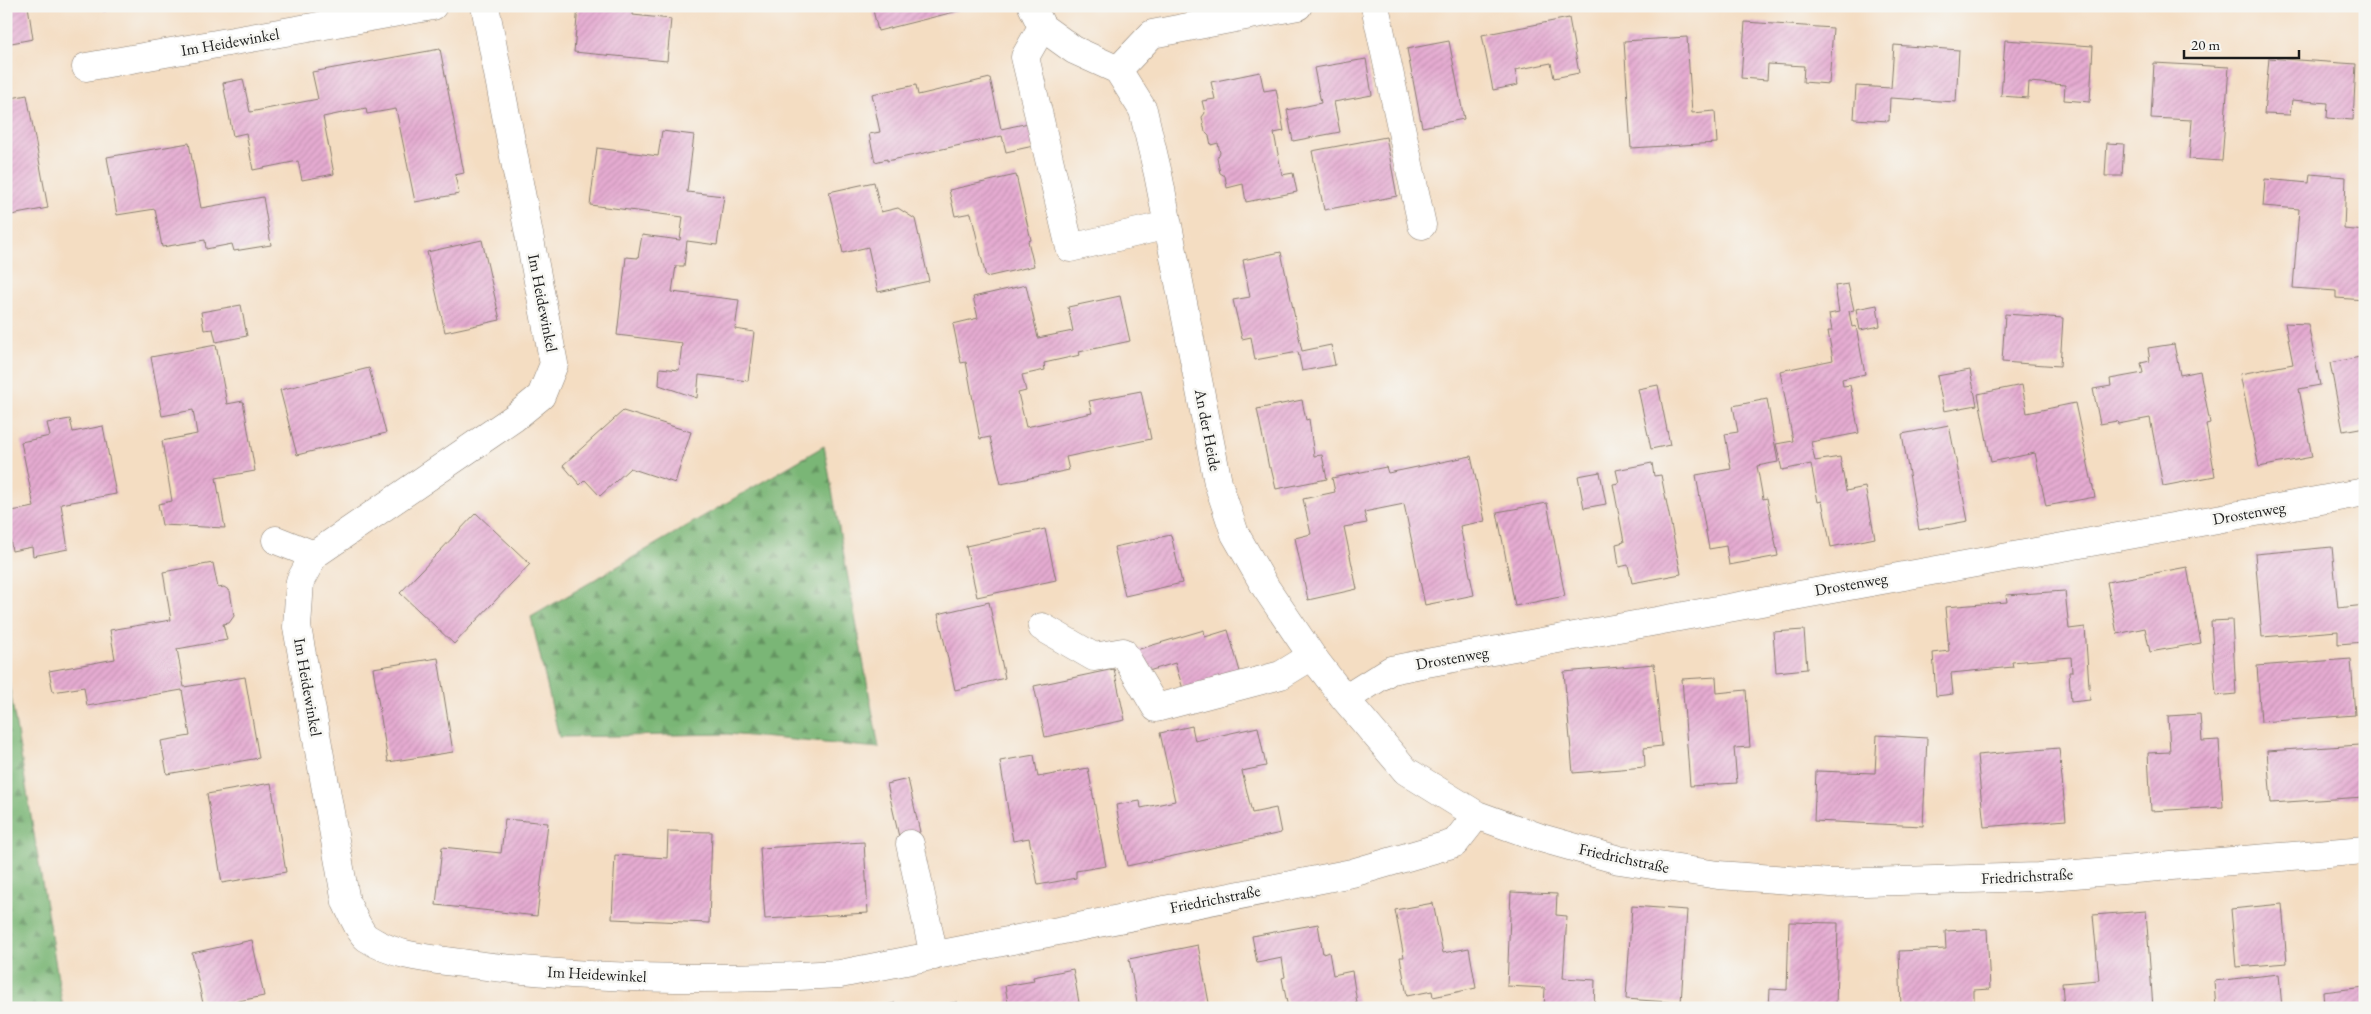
<svg xmlns="http://www.w3.org/2000/svg" width="2371" height="1014" viewBox="0 0 2371 1014" font-family="'EB Garamond',serif">
  <defs>
    <pattern id="forest-firs" width="22" height="20" patternUnits="userSpaceOnUse" patternTransform="scale(1.25)"><rect width="22" height="20" fill="#7ab676"/><path d="M5 1l3.5 6h-7zM16 11l3.5 6h-7z" fill="#639360"/></pattern>
    <pattern id="building-hatch" width="6" height="6" patternUnits="userSpaceOnUse" patternTransform="scale(1.25)"><rect width="6" height="6" fill="#e5abd1"/><path d="M-1 1l2-2M0 6l6-6M5 7l2-2" fill="none" stroke="#c493b3"/></pattern>
  </defs>
  <rect width="100%" height="100%" fill="#f6f6f2"/>
  <filter id="ink" filterUnits="userSpaceOnUse"><feTurbulence type="fractalNoise" baseFrequency=".02" numOctaves="2"/><feDisplacementMap in="SourceGraphic" scale="10" xChannelSelector="R" yChannelSelector="G"/><feConvolveMatrix kernelMatrix="1 2 1 2 8 2 1 2 1" color-interpolation-filters="sRGB"/></filter>
  <filter id="wash" filterUnits="userSpaceOnUse"><feTurbulence type="fractalNoise" baseFrequency=".0096" numOctaves="4" result="noise"/><feDisplacementMap in="SourceGraphic" scale="20" xChannelSelector="R" yChannelSelector="G"/><feGaussianBlur stdDeviation="1.12" result="paint"/><feColorMatrix in="noise" values="0 0 0 0 0 0 0 0 0 0 0 0 0 0 0 0 0 1.4 0 .05"/><feComposite in="paint" operator="in"/></filter>
  <g filter="url(#wash)">
    <rect width="100%" height="100%" fill="#f4ddc2"/>
    <path fill="url(#forest-firs)" stroke="#4b6949" d="M824,446l55,302 -151,-14 -169,3 -28,-120z
      M6,666l57,342h-57z"/>
    <g id="blocks">
      <path fill="url(#building-hatch)" d="M6,6h22l5,33 -27,5z
        M103,6h20v1l-19,4z
        M578,6h56l-1,9 38,4 -4,42 -93,-9z
        M872,6h102v1l-96,24z
        M1569,18l10,55 -25,5 -3,-15 -36,7 3,15 -25,5 -11,-55z
        M1745,22l88,6 -4,56 -26,-2 1,-16 -36,-2 -1,16 -26,-2z
        M1687,37l5,76 23,-2 2,32 -86,5 -7,-107z
        M2005,40l88,6 -3,56 -26,-2 1,-15 -36,-3 -1,16 -27,-2z
        M1449,41l15,78 -42,8 -15,-78z
        M1894,45l65,5 -3,52 -66,-4 -1,23 -35,-2 2,-33 35,2z
        M440,49l24,124 -9,2 4,19 -44,8 -19,-93 -29,5 -1,-6 -43,9 11,57 -32,6 -4,-19 -45,9 -7,-37 -13,3 -10,-53 20,-4 7,33 68,-13 -6,-27z
        M2269,58l87,6 -3,56 -26,-2 1,-15 -36,-3 -2,15 -26,-1z
        M1366,59l6,36 -38,7 6,30 -47,9 -6,-31 34,-7 -7,-35z
        M2154,63l75,4 -7,94 -33,-2 3,-39 -41,-2z
        M1260,72l4,19 12,-2 8,42 -10,2 8,42 11,-2 4,19 -51,10 -3,-18 -16,4 -2,-12 -5,-3 -3,-15 3,-5 -2,-10 -7,2 -2,-9 -4,-4 -3,-15 3,-4 -3,-12 13,-2 -4,-17z
        M990,78l11,51 32,-7 5,23 -32,7 -4,-16 -115,25v-2l-12,3 -6,-28 11,-2 -8,-38 44,-9 2,10z
        M27,95l21,113 -42,8v-117z
        M662,131l32,4 -7,57 37,4 -7,49 -30,-4 -3,25h-8l-4,26 67,8 -4,29 19,3 -6,49 -49,-6 -2,23 -38,-13 1,-17 19,2 3,-27 -65,-8 9,-78 12,1 4,-23 38,5 3,-23 -93,-12 7,-57 61,8z
        M1386,137l11,59 -73,14 -12,-59z
        M189,143l12,65 62,-11 8,48 -37,6 -2,-7 -26,5 -1,-9 -43,7 -7,-38 -38,6 -10,-58z
        M2107,143l17,1 -2,32h-17z
        M2310,174l36,3 -2,52 21,2v69l-29,-2v-7l-43,-3 6,-79 -36,-3 2,-27 44,4z
        M1016,175l15,65 -3,1 6,25 -48,11 -15,-64 -16,3 -6,-26z
        M874,182l7,30 17,-4 17,11 14,62 -51,11 -10,-45 -25,6 -14,-61z
        M482,240l18,80 -55,12 -18,-80z
        M1281,252l21,99 29,-6 4,20 -33,6 -4,-19 -43,8 -4,-23 -9,2 -9,-39 17,-3 -7,-37z
        M1848,284l6,26 -5,1 3,16 4,-1 9,48 -23,5 1,7 7,-1 9,48 -48,9 4,19 25,-4 6,34 19,-4 10,51 -44,9 -9,-46 -4,1 -7,-38 -29,6 -6,-26 17,-3 -13,-70 53,-11 -5,-29h4l-3,-17 10,-2 -4,-26z
        M1026,285l12,53 35,-7 -5,-24 52,-11 10,45 -51,11 1,3 -36,8 1,7 -23,5 4,16 -8,2 8,34 66,-14 -3,-12 52,-10 10,48 -85,18 3,13 -68,14 -11,-47 -10,2 -14,-77 -5,1 -8,-39 25,-6 -5,-21z
        M241,305l6,31 -31,6 -3,-13 -9,1 -3,-18z
        M1877,305l3,21 -20,4 -4,-21z
        M2005,314l58,4 -3,48 -58,-4z
        M2285,323l23,1 12,61 -21,4 13,68 -53,10 -19,-93 53,-10z
        M2174,344l6,31 20,-4 10,52 -4,1 9,52 -52,10 -13,-68 -32,6 -1,-3 -17,3 -7,-35 18,-3 -1,-7 33,-6 -2,-10 9,-2 -2,-13z
        M216,345l11,59 16,-3 12,70 -39,7 9,50 -63,-3 -4,-21 14,-3 -10,-60 35,-7 -4,-24 -31,6 -11,-59z
        M2365,356v71l-22,4 -13,-68z
        M369,368l17,65 -89,22 -17,-65z
        M1970,370l7,35 -33,6 -7,-35z
        M1658,385l12,60 -19,4 -13,-60z
        M2022,385l5,28 48,-10 20,94 -49,9 -11,-53 -44,9 -13,-68z
        M1767,399l11,63 -21,4 6,33 4,-1 11,58 -49,9 -3,-19 -17,3 -13,-74 35,-6 -6,-35 13,-2 -5,-26z
        M1302,400l4,20 3,-1 5,37 8,-1 5,24 -51,10 -5,-21h-2l-12,-59z
        M623,411l68,21 -16,51 -45,-15 -30,28 -15,-16 -5,5 -17,-20z
        M70,419l3,13 30,-6 13,68 -55,10 7,45 -35,7 -1,-9 -20,4 -6,-39 28,-5 -13,-65 29,-6 -3,-13z
        M1949,425l19,96 -49,9 -17,-96z
        M1471,456l14,65 -25,5 14,69 -49,10 -21,-101 -40,8 3,11 -23,4 13,62 -49,11 -13,-62 16,-4 -8,-35 32,-7 -3,-14 54,-11 2,6z
        M1652,463l2,13 7,-1 20,99 -49,9 -4,-18 -9,2 -3,-23 8,-2 -11,-58 6,-1 -3,-13z
        M1600,472l6,32 -22,4 -6,-32z
        M1547,503l18,93 -50,10 -18,-94z
        M476,513l54,51 -76,80 -54,-51z
        M1045,529l11,51 -79,17 -11,-51z
        M1171,535l11,48 -57,13 -11,-49z
        M2332,547l6,61 27,-3v37l-27,2v-13l-76,6 -7,-83z
        M213,563l5,25 6,-1 6,4 4,25 -5,7 -6,1 4,16 -50,9 7,38 61,-10 14,81 -92,16 -6,-33 29,-5 -8,-46 -95,16 -3,-19 -31,5 -4,-21 66,-12 -5,-29 61,-10 -8,-48z
        M2187,567l14,76 -51,9 -5,-24 -28,6 -10,-52z
        M2065,591l4,38 16,-2 5,73 -19,2 -2,-30h3l-1,-15 -59,5 1,5 -62,6 2,21 -17,2 -3,-43 16,-2 -4,-44 62,-5 -1,-7z
        M989,602l16,76 -50,12 -17,-76z
        M2232,620l4,74 -20,2 -5,-75z
        M1204,630l1,7 23,-7 13,45 -57,17 -9,-29 -33,10 -6,-23z
        M1804,630l3,39 -31,3 -3,-40z
        M438,658l15,94 -65,10 -15,-94z
        M2351,659l4,56 -94,7 -4,-56z
        M1654,664l8,82 -18,2 1,19 -72,6 -9,-101z
        M1114,669l11,51 -80,17 -11,-51z
        M1716,677l1,16 29,-3 4,57 -16,1 3,35 -47,3 -8,-107z
        M2200,714l2,27 17,-1 4,67 -72,4 -3,-58 22,-1 -2,-36z
        M1192,726l3,15 63,-14 8,39 -24,5 10,42 24,-5 5,25 -154,33 -11,-61 24,-4 1,7 34,-7 -15,-68z
        M1877,735l50,3 -4,88 -109,-5 2,-50 59,2z
        M2360,745l4,52 -93,6 -4,-52z
        M2059,748l7,72 -82,7 -7,-72z
        M1034,755l4,22 50,-9 18,98 -30,5v7l-38,7 -9,-47 -16,3 -13,-80z
        M908,779l12,53 -21,5 -12,-53z
        M271,783l15,89 -64,11 -15,-89z
        M505,819l43,4 -11,93 -101,-11 6,-58 59,6z
        M668,831l44,1 -3,91 -97,-4 3,-64 52,3z
        M864,842l4,71 -103,6 -5,-71z
        M1511,892l46,2 -1,21 11,1 -4,62 32,2 -1,28h-50l1,-20 -38,-2z
        M1433,903l10,50 26,-5 7,40 -43,9 -1,-6 -25,5 -7,-39h4l-9,-47z
        M2282,904l5,59 -51,4 -5,-58z
        M1632,906l55,4 -6,93 -55,-4z
        M2146,911l7,97h-89l-2,-25 37,-3 -6,-65z
        M1789,922l49,1 -2,85h-67l1,-19 17,1z
        M1318,924l5,30 6,-2 4,23 19,-4 5,32h-2l1,5h-68l-6,-30 3,-1 -3,-19 -25,5 -5,-27z
        M1987,929l3,60 -16,1v18h-73l-2,-57 47,-2 -1,-18z
        M252,940l12,56 -60,12 -12,-55z
        M1198,945l12,63h-46v-3l-26,3 -9,-49z
        M1073,969l7,39h-71l-4,-22 29,-5 -1,-4z
        M2279,974l3,34h-66l-2,-27z
        M2365,987v21h-41l-1,-16z
        M957,1002l1,6h-28v-1z
        M895,1003l1,5h-18v-1z"/>
    </g>
  </g>
  <g filter="url(#ink)">
    <use href="#blocks" fill-opacity="0" stroke="#887c6f" stroke-width="1"/>
    <g fill="none" stroke-linecap="round" stroke-linejoin="round">
      <defs>
        <path id="minor" d="M485,6l69,358 -13,32 -27,22 -200,137 -14,26 -3,46 49,275c4,8 14,31 21,36 30,20 67,21 102,26 122,16 248,17 371,10l512,-101 103,-30 22,-28
          M1032,6l10,21 32,23 44,20 25,40 15,64 60,309 17,51 31,54 46,68 33,43 61,72 71,44 64,23 78,22 99,15 113,8 207,-6 327,-27
          M1375,6l47,219
          M1042,27l-17,30 45,191 98,-23
          M86,67l347,-61
          M1118,70l34,-36 146,-28
          M276,540l38,15
          M1042,627l52,30 29,-5 33,56 125,-33 31,-19
          M1345,699l46,-29 30,-6 944,-172
          M910,844l24,112"/>
      </defs>
      <use href="#minor" stroke="#887c6f" stroke-width="29"/>
      <use href="#minor" stroke="#fff" stroke-width="28"/>
    </g>
  </g>
  <g text-anchor="middle" dominant-baseline="central" stroke-width="5" stroke-linejoin="round" paint-order="stroke">
    <g font-size="16" fill="#1c1c1c" stroke="#f6f6f2">
      <text transform="translate(230 42) rotate(-10)">Im Heidewinkel</text>
      <text transform="translate(543 303) rotate(79)">Im Heidewinkel</text>
      <text transform="translate(1208 430) rotate(79)">An der Heide</text>
      <text transform="translate(2249 513) rotate(-10)">Drostenweg</text>
      <text transform="translate(1851 584) rotate(-10)">Drostenweg</text>
      <text transform="translate(1452 658) rotate(-10)">Drostenweg</text>
      <text transform="translate(308 687) rotate(80)">Im Heidewinkel</text>
      <text transform="translate(1624 858) rotate(12)">Friedrichstraße</text>
      <text transform="translate(2027 876) rotate(-3)">Friedrichstraße</text>
      <text transform="translate(1215 899) rotate(-11)">Friedrichstraße</text>
      <text transform="translate(597 974) rotate(3)">Im Heidewinkel</text>
    </g>
  </g>
  <rect width="2371" height="1014" fill="none" stroke="#f6f6f2" stroke-width="25"/>
  <path d="M2184 50v8h115v-8" fill="none" stroke="#1c1c1c" stroke-width="2.5"/>
  <text x="2191" y="50" font-size="15" fill="#1c1c1c" stroke="#f6f6f2" stroke-width="4" paint-order="stroke">20 m</text>
</svg>
